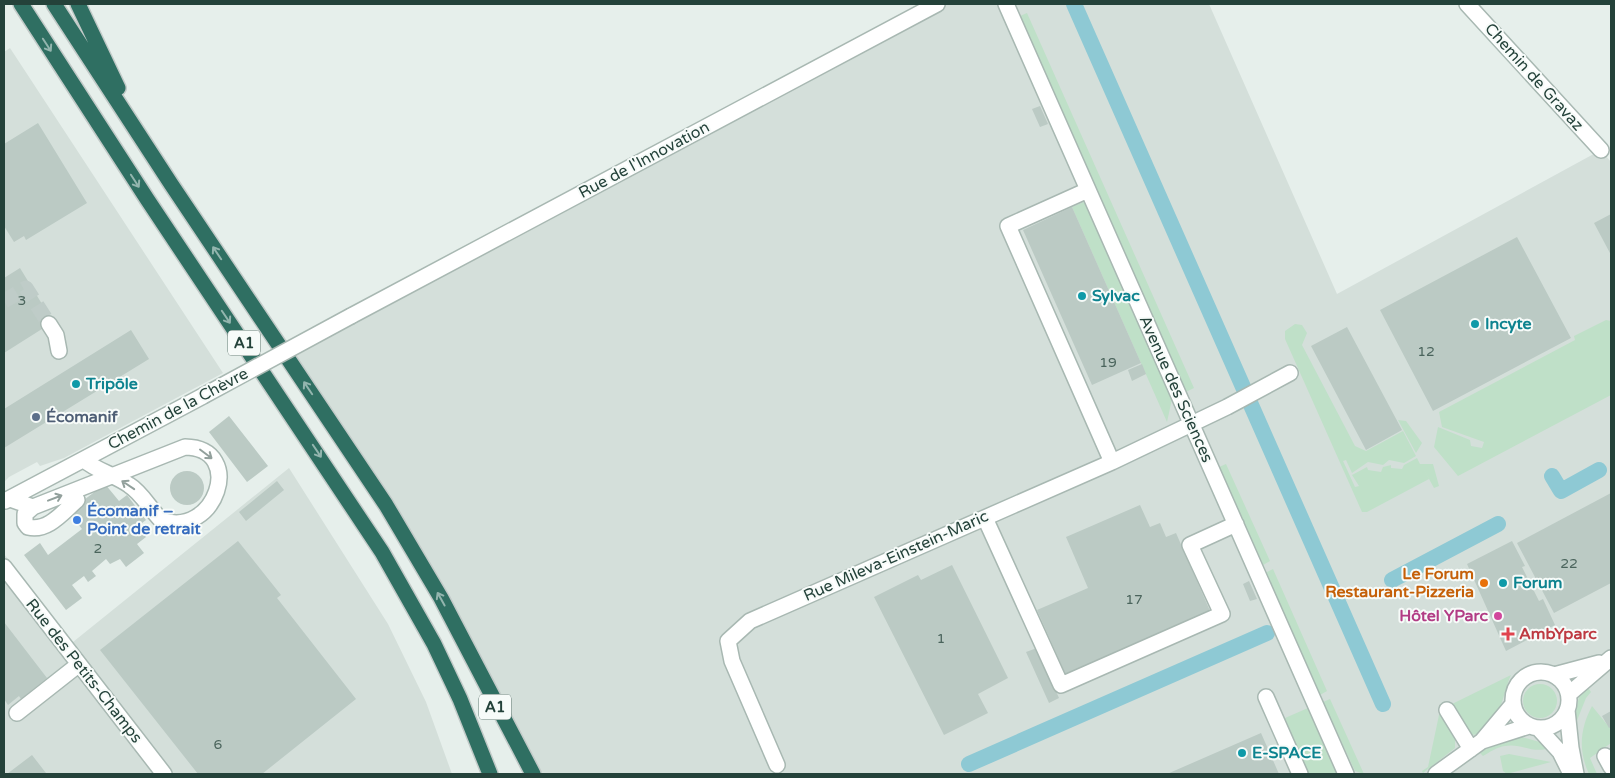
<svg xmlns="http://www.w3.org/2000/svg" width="1615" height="778" viewBox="0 0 1615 778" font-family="'Varela Round',sans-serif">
  <rect width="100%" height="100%" fill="#e6efeb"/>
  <path fill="#d4dfda" d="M937,4h272l128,290 264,-144 10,12v612h-1078l-92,-176 -158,-245z
    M10,48l213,325 -159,85 -24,8 -3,-4 -28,15 -5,5v-430z
    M289,468l99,156 38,78 26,72h-448v-220l69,88z"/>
  <path fill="#bfe0c8" d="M1027,13l167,375 -8,4 -166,-376z
    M1084,202l88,197 -5,23 -95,-215z
    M1606,320l5,1v74l-153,81 -24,-29 4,-20 32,13 1,6 11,2 2,-6 -42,-15 -3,-15 136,-72 -1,-4z
    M1295,324l7,1 5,8 -5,12 53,101 11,5 37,-20 13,25 -12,7 -15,-3 -6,5 -15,-3 -16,11 -6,-13 -3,1 12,26 4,-1 -7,-11 15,-8 1,3 13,2 2,-5 8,-2v3l11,1 2,-4 13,-7 3,6h13l6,22 -5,2 -12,-22 7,13 -62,33h-5l-77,-173v-8z
    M1398,420l8,1 16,22 -6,10z
    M1226,464l44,97 -7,4 -44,-98z
    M1273,569l54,122 -7,4 -55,-122z
    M1511,675c-9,19 -11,58 -39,60l-20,-31z
    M1523 701a17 17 0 1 1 34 0a17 17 0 1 1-34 0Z
    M1587,686l4,6 -5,6 -10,25 -2,-3 6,-28z
    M1330,699l34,75 -9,-3 -32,-69z
    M1592,706l17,21h2v16l-21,15 7,16h-8c-11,-24 -9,-45 3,-68z
    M1308,708l29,66h-29l-23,-56z
    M1442,713l13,24v11l-32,25 -1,-2 6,-4 11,-52z
    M1515,735l28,8 6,5c-16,6 -28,-5 -44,-2 -8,1 -15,6 -22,10l-3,-3 15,-10z
    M1509,754l42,8 -44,12 -4,-3 -3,-15z"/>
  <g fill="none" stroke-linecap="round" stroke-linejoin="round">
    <path stroke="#8ec9d4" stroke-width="16" d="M1074,4l309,700
      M1552,476l9,15 38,-21
      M1392,580l106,-56
      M969,764l298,-131"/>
  </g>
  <path fill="#bbcac4" d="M1040,106l8,18 -8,3 -8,-18z
    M38,123l49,80 -61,37 -2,-4 -10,6 -10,-16v-82z
    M1072,207l69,156 -49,22 -69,-155z
    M1611,214v41l-17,-32z
    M1517,237l54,101 -138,73 -53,-101z
    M20,268l33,54 -49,31v-75z
    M1347,327l55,103 -36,20 -55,-104z
    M131,330l18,29 -145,89v-39z
    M1142,364l4,10 -14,7 -4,-11z
    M229,416l39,50 -21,16 -38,-50z
    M170 488a17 17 0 1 1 34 0a17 17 0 1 1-34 0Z
    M277,481l7,9 -38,31 -7,-9z
    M105,484l14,17 8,-6 19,25 -8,6 8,11 -9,7 7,9 -18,14 -6,-8 -10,5 -4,-5 -14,12 4,5 -8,6 -4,-6 -12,9 10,13 -16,12 -42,-55 16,-12 8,12 34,-26 -14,-17z
    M1611,493v90l-57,30 -37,-70z
    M1140,505l10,22 10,-4 6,14 10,-4 34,78 -144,64 -29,-65 51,-22 -22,-51z
    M238,541l43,54 -4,3 79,101 -94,75h-64l-98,-124z
    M1512,541l13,25 -3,1 17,34 4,-2 12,26 -49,26 -39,-87z
    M952,565l56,113 -30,16 10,19 -44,22 -70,-138 44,-22 3,5z
    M1249,581l8,18 -7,2 -7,-17z
    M4,622l43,56 -26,21 -2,-3 -11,9 -4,-6z
    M1037,648l22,50 -10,5 -23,-51z
    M1611,711v16l-2,1 -7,-12z
    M1261,733l18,41h-112z
    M32,755l14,18 -39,1z"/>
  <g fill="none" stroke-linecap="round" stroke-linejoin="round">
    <path stroke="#bfccc8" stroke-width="15" stroke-dasharray="15 8" stroke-linecap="butt" d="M4,301l22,-13 23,36"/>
    <defs>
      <path id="minor" d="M1006,4l340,770
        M1467,4l134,146
        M1088,190l-80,36 104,236
        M351,316l586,-312
        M49,324l7,11 3,16
        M10,499l23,8 152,-60c62,1 30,93 -24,73 -11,-11 -19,-27 -32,-35 -14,-10 -32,-14 -45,-25
        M5,501l198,-105
        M33,507l-8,7v9l3,4c20,5 35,-15 49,-27
        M985,518l76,167 161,-71 -32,-69 46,-21
        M4,567l160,207
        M1513 700a28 28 0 1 1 56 0a28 28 0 1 1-56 0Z
        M1554,675l45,-12
        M1569,694l42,-36
        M1266,697l34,77
        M1447,710l24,39
        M1567,710l4,38 5,26
        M17,713l61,-48
        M1539,729l21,23 10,20
        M1482,741l47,-15
        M1605,756l6,11
        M777,765l-45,-104 -4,-20 22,-20 362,-159 115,-55 63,-34
        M1436,774l46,-33 31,-37"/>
      <path id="highway" d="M21,4l126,195 235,353 52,92 26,55 30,75
        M54,4l117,180 215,321 55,93 92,176
        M78,4l40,84"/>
    </defs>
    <use href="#minor" stroke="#a8b8b2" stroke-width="18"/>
    <use href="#highway" stroke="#c2cac8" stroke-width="18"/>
    <use href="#minor" stroke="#fff" stroke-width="15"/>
    <use href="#highway" stroke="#2f6f62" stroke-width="15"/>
    <defs>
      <path id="minor-bridge" d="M203,396l148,-80"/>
    </defs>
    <use href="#minor-bridge" stroke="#a8b8b2" stroke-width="18" stroke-linecap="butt"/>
    <use href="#minor-bridge" stroke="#fff" stroke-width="15"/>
  </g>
  <defs><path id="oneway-shaft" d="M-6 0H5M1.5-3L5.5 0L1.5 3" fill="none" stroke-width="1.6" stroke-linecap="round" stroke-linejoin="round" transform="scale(1.25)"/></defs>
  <g stroke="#93b5ae">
    <use href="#oneway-shaft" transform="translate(47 45) rotate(57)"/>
    <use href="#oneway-shaft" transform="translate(135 181) rotate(57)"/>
    <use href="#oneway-shaft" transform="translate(217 253) rotate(-124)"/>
    <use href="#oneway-shaft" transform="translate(226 317) rotate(56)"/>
    <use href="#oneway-shaft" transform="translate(308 388) rotate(-124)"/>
    <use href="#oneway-shaft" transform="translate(317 451) rotate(56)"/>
    <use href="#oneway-shaft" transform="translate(441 599) rotate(-119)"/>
  </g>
  <g stroke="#92a09c">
    <use href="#oneway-shaft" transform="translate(206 454) rotate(37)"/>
    <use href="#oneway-shaft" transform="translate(128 485) rotate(-146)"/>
    <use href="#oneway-shaft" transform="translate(55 498) rotate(-21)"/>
  </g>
  <g fill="#0f9aa8" stroke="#f7fbf9" stroke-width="2">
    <circle cx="1082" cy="296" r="5"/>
    <circle cx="1475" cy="324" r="5"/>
    <circle cx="76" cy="384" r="5"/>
    <circle cx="1503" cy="583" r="5"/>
    <circle cx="1242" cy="753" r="5"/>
  </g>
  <circle fill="#5c6f8a" stroke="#f7fbf9" stroke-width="2" cx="36" cy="417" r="5"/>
  <circle fill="#3f7fe0" stroke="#f7fbf9" stroke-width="2" cx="77" cy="520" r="5"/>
  <circle fill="#e8710a" stroke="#f7fbf9" stroke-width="2" cx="1484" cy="583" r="5"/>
  <circle fill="#d1479c" stroke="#f7fbf9" stroke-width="2" cx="1498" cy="616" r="5"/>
  <path fill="#e0444e" stroke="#f7fbf9" stroke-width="2" d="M1505.5 626.5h5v5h5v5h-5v5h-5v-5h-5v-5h5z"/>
  <g text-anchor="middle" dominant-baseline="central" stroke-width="4" stroke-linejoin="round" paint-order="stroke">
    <g font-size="14" fill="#4a645c">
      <text x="22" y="300">3</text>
      <text x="1426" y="351">12</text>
      <text x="1108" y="362">19</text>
      <text x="98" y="548">2</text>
      <text x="1569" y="563">22</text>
      <text x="1134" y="599">17</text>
      <text x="941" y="638">1</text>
      <text x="218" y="744">6</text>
    </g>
    <g fill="#f7fbf9" stroke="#637a73" stroke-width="1">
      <rect x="228" y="330.5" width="32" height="25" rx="4"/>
      <rect x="479" y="694.5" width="32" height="25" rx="4"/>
    </g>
    <g font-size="15" font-weight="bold" fill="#24423a">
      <text x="244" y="343">A1</text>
      <text x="495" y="707">A1</text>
    </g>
    <g font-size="16" fill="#24423a" stroke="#f7fbf9">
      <text transform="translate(1534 77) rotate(48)">Chemin de Gravaz</text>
      <text transform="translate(644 160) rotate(-28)">Rue de l'Innovation</text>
      <text transform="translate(1176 389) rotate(66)">Avenue des Sciences</text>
      <text transform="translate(178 409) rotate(-28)">Chemin de la Chèvre</text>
      <text transform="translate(896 556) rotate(-24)">Rue Mileva-Einstein-Maric</text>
      <text transform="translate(84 671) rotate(52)">Rue des Petits-Champs</text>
    </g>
    <g font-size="16" font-weight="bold" fill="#0d838f" stroke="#f7fbf9" text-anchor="start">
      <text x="1092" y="296">Sylvac</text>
      <text x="1485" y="324">Incyte</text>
      <text x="86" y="384">Tripōle</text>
      <text x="1513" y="583">Forum</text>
      <text x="1252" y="753">E-SPACE</text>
    </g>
    <g font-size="16" font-weight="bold" fill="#4e5e75" stroke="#f7fbf9" text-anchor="start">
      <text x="46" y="417">Écomanif</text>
    </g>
    <g font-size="16" font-weight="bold" fill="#366cbe" stroke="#f7fbf9" text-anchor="start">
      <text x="87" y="511">Écomanif –<tspan x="87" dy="18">Point de retrait</tspan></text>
    </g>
    <g font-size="16" font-weight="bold" fill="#c56008" stroke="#f7fbf9" text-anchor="end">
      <text x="1474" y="574">Le Forum<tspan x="1474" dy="18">Restaurant-Pizzeria</tspan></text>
    </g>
    <g font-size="16" font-weight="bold" fill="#b23c85" stroke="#f7fbf9" text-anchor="end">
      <text x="1488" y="616">Hôtel YParc</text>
    </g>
    <g font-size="16" font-weight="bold" fill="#be3a42" stroke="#f7fbf9" text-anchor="start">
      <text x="1519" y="634">AmbYparc</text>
    </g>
  </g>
  <rect width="1615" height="778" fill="none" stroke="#24423a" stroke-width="10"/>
</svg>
